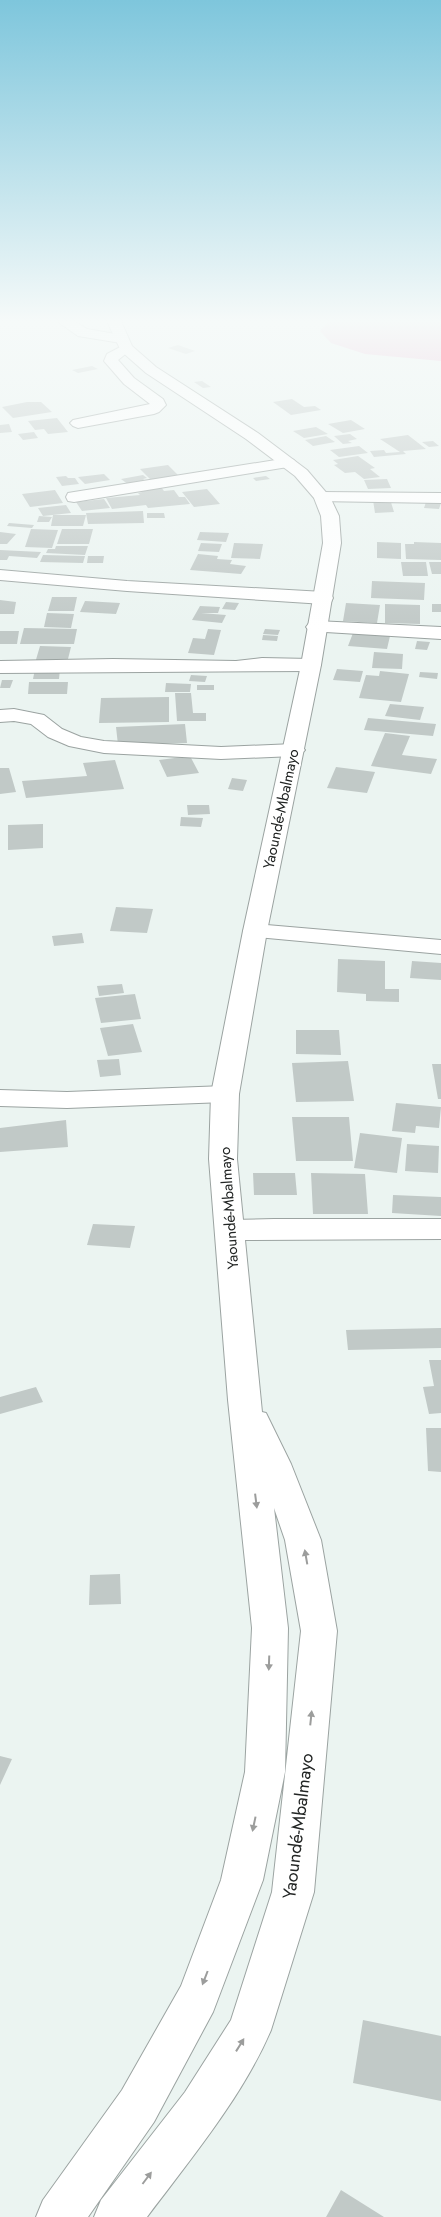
<svg xmlns="http://www.w3.org/2000/svg" width="441" height="2217" viewBox="0 0 441 2217" font-family="Jost,sans-serif">
  <rect width="100%" height="100%" fill="#ebf4f1"/>
  <path fill="#e9a8ca" d="M333,319h108v42l-76,-7 -34,-11 -11,-12 10,-11z"/>
  <path fill="#c1c9c7" d="M178,345l17,6 -9,3 -18,-6z
    M92,366l6,3 -20,4 -6,-3z
    M202,381l9,6 -8,1 -9,-6z
    M292,399l12,8 11,-1 6,4 -30,5 -18,-13z
    M27,402h14l11,10 -39,6 -11,-11z
    M57,418l11,14 -20,2 -4,-5 -9,1 -7,-9z
    M351,420l14,9 -22,4 -15,-9z
    M9,424l3,8 -12,1v-8z
    M316,427l12,7 -24,4 -11,-7z
    M34,432l4,6 -15,2 -5,-6z
    M350,434l7,5 -9,2 4,2 -9,1 -9,-8z
    M408,435l18,14 -23,2 3,3 -32,3 -4,-6 14,-1 2,3 14,-1 -20,-13z
    M326,436l9,6 -22,4 -8,-6z
    M433,441l6,5 -10,1 -7,-5z
    M359,446l9,7 -29,4 -9,-7z
    M358,456l17,12 -5,1 10,8 -16,2 -9,-7 -10,1 -11,-8 4,-1 -5,-4z
    M168,465l12,12 -29,3 -11,-11z
    M104,474l6,6 -25,4 -7,-7z
    M143,475l4,3 -4,1 3,2 -17,4 -8,-6z
    M66,476l2,2h7l4,6 -17,2 -6,-9z
    M266,476l4,3 -14,2 -3,-3z
    M387,479l4,9 -23,1 -4,-9z
    M161,487l3,4 10,-1 5,7h6l5,7 -42,4 -2,-3 -34,4 -6,-11 34,-3 -2,-2 4,-1 -1,-3z
    M207,489l13,15 -26,3 -12,-15z
    M55,490l8,13 -33,4 -8,-13z
    M104,499l6,9 -28,3 -6,-9z
    M390,499l4,13 -19,1 -2,-13z
    M426,502l15,1 -2,6 -15,-1z
    M66,505l5,8 -28,3 -5,-8z
    M143,511l1,12 -56,1 -2,-11z
    M147,513h17l1,5h-18z
    M53,515h33l-3,11h-32z
    M39,516l13,1 -3,5h-12z
    M9,523l25,2 -2,3 -25,-2z
    M31,529l27,1 -6,18 -27,-1z
    M62,529h31l-4,15h-32z
    M0,532l16,2 -9,10h-7z
    M200,532l29,1 -3,9 -29,-2z
    M377,542l24,1v16l-24,-1z
    M414,542l27,1v17l-35,-1 -1,-15h9z
    M201,543l21,1 -3,8 -21,-1z
    M234,543l29,1 -3,15 -29,-1z
    M56,546h32l-3,9 -39,-2 2,-4h7z
    M0,550l41,2 -4,6 -28,-2 -2,4h-7z
    M198,554l20,2 -1,3 15,1 -2,4 16,2 -5,8 -51,-4z
    M43,555l42,1 -2,7 -43,-1z
    M88,556h16l-1,7h-16z
    M401,562h25l2,14h-25z
    M429,562h12v12h-9z
    M372,581l53,2 -1,17 -53,-2z
    M52,597h25l-3,14h-26z
    M0,600l16,2 -2,12h-14z
    M85,601l35,2 -4,11 -36,-2z
    M226,602l13,1 -4,7 -13,-1z
    M346,603l34,2 -3,18 -34,-2z
    M385,604l35,1v19l-35,-1z
    M432,604h9v8h-9z
    M200,606l20,1 -2,6h-17l25,2 -4,8 -30,-3z
    M47,613l27,1 -3,14 -27,-1z
    M24,628l53,1 -3,15h-54z
    M208,629l13,1 -7,25 -26,-2 5,-15 12,1z
    M265,629l15,1 -2,5 -15,-1z
    M0,631h19l-2,13h-17z
    M353,633l37,3 -3,13 -39,-3z
    M263,635l15,1 -1,5 -15,-1z
    M417,641l13,1 -3,8 -12,-1z
    M40,646l31,1 -4,16h-32z
    M374,652l29,2 -1,15 -30,-1z
    M35,669h25l-1,10h-26z
    M337,669l26,2 -3,11 -27,-2z
    M380,671l29,3 -8,28 -42,-4 7,-23 13,1z
    M420,672l18,1 -1,6 -18,-2z
    M191,675l16,1 -2,6 -16,-1z
    M2,680h11l-3,8h-10z
    M29,682h39l-1,12h-39z
    M166,683l25,1 -1,8h-25z
    M197,685h17v5h-17z
    M175,693h16l2,20h13v8h-29z
    M169,697v25l-70,1 2,-25z
    M390,704l34,3 -4,13 -35,-4z
    M368,718l68,6 -3,12 -69,-6z
    M185,724l2,19 -69,2 -2,-18z
    M385,733l25,3 -8,19 35,4 -6,15 -60,-8z
    M190,756l9,17 -32,4 -8,-17z
    M115,760l9,29 -98,9 -4,-17 65,-5 -4,-13z
    M336,767l39,5 -8,21 -40,-5z
    M0,768h9l7,24 -16,2z
    M232,778l15,2 -4,11 -15,-2z
    M187,805h22l1,9 -22,1z
    M181,817l22,1 -2,9 -21,-1z
    M43,824v24l-35,2v-25z
    M116,907l37,2 -6,24 -37,-2z
    M82,933l2,10 -30,3 -2,-10z
    M338,959l47,2v28h14v13l-33,-1v-7l-29,-2z
    M412,961l29,2v17l-31,-2z
    M122,984l2,9 -25,3 -2,-10z
    M135,994l6,25 -40,4 -6,-25z
    M133,1024l9,28 -34,4 -8,-28z
    M296,1030h43l2,25 -45,-1z
    M119,1059l2,16 -21,2 -3,-17z
    M348,1061l6,40 -58,1 -4,-39z
    M432,1064h9v35h-3z
    M396,1103l45,4 -2,21 -23,-2 -1,7 -23,-2z
    M292,1117h57l4,44h-57z
    M66,1120l2,27 -68,5v-24z
    M360,1133l42,5 -5,35 -43,-5z
    M407,1144l32,2 -1,27 -33,-2z
    M253,1173h42l2,22h-43z
    M311,1173l54,1 3,40h-55z
    M393,1195l48,2v19l-49,-3z
    M93,1224l42,2 -5,22 -43,-3z
    M441,1328v20l-93,2 -2,-20z
    M429,1360h12v53l-12,1 -6,-27 11,-1z
    M36,1387l7,15 -43,12v-17z
    M426,1428h15v44l-13,-1z
    M120,1574l1,30 -32,1 1,-30z
    M0,1756l12,3 -12,26z
    M363,2020l78,16v65l-88,-18z
    M341,2190l43,27h-58z"/>
  <g fill="none" stroke-linecap="round" stroke-linejoin="round">
    <defs>
      <path id="minor" d="M54,319h17l16,10 34,6 7,4 -7,4 -43,-7z
        M126,344l7,4 -15,12 16,18 29,21 3,6 -7,7 -5,2 -76,14 -5,-2 -3,-3 3,-3 77,-16 -26,-20 -20,-23 3,-7z
        M288,458l6,2 2,3 -2,3 -220,36 -6,-1 -2,-4 2,-4 6,-1z
        M322,492l119,1v10l-125,-2 -2,-4 2,-4z
        M0,570l127,11 197,11 7,2 2,4 -2,4 -7,2 -197,-13 -127,-11z
        M316,621l125,6v12l-132,-8 -3,-4 3,-4z
        M262,658l49,1 7,2 3,4 -3,4 -7,2 -311,2v-12l113,-2 123,2z
        M14,709l30,6 18,14 19,8 23,4 117,6 73,-3 7,2 4,4 -4,4 -7,2 -73,3 -117,-6 -35,-7 -21,-9 -17,-13 -17,-3 -14,1v-12z
        M255,924l186,16v14l-195,-18 -3,-5 3,-5z
        M225,1086l10,2 4,6 -4,6 -10,2 -158,6 -67,-2v-16l67,2z
        M274,1219h167v20l-211,1 -10,-3 -5,-7 5,-7 10,-3z"/>
      <path id="trunk" d="M106,319h14l12,27 24,21 102,66 49,37 23,27 9,19 2,27 -20,122 -54,266 -28,163 -2,65 25,253 4,1 25,51 30,76 16,91 -23,261 -43,138c-28,66 -81,130 -124,187h-53l7,-17 84,-108 46,-72 41,-128 29,-261 -16,-91 -11,-32 14,120 -3,144 -22,108 -50,132 -59,110 -66,95h-52l7,-17 79,-110 59,-104 40,-106 24,-108 7,-144 -24,-228 -19,-241 2,-65 32,-163 58,-266 22,-122 -2,-27 -7,-18 -19,-22 -49,-37 -100,-66 -25,-22z"/>
    </defs>
    <use href="#minor" stroke="#9ba3a1" stroke-width="2"/>
    <use href="#trunk" stroke="#9ba3a1" stroke-width="2"/>
    <use href="#minor" fill="#fff" fill-rule="evenodd"/>
    <use href="#trunk" fill="#fff" fill-rule="evenodd"/>
  </g>
  <defs><path id="oneway-solid" d="M-6-.8H1V-3.2L6.5 0L1 3.2V.8H-6Z" transform="scale(1.25)"/></defs>
  <g fill="#9c9d9c">
    <use href="#oneway-solid" transform="translate(256 1501) rotate(83)"/>
    <use href="#oneway-solid" transform="translate(306 1557) rotate(-100)"/>
    <use href="#oneway-solid" transform="translate(269 1663) rotate(92)"/>
    <use href="#oneway-solid" transform="translate(311 1718) rotate(-84)"/>
    <use href="#oneway-solid" transform="translate(254 1824) rotate(102)"/>
    <use href="#oneway-solid" transform="translate(205 1978) rotate(111)"/>
    <use href="#oneway-solid" transform="translate(240 2045) rotate(-58)"/>
    <use href="#oneway-solid" transform="translate(147 2178) rotate(-53)"/>
  </g>
  <linearGradient id="sky" x2="0" y2="1"><stop stop-color="#7ec6dc"/><stop offset="0.51" stop-color="#f6faf9"/><stop offset="1" stop-color="#f6faf9" stop-opacity="0"/></linearGradient>
  <rect width="441" height="630" fill="url(#sky)"/>
  <g text-anchor="middle" dominant-baseline="central" stroke-width="4" stroke-linejoin="round" paint-order="stroke">
    <g font-size="15" fill="#222524" stroke="#fff">
      <text transform="translate(281 809) rotate(-78)">Yaoundé-Mbalmayo</text>
      <text transform="translate(229 1208) rotate(-94)">Yaoundé-Mbalmayo</text>
    </g>
    <g font-size="18" fill="#222524" stroke="#fff">
      <text transform="translate(298 1826) rotate(-83)">Yaoundé-Mbalmayo</text>
    </g>
  </g>
</svg>
